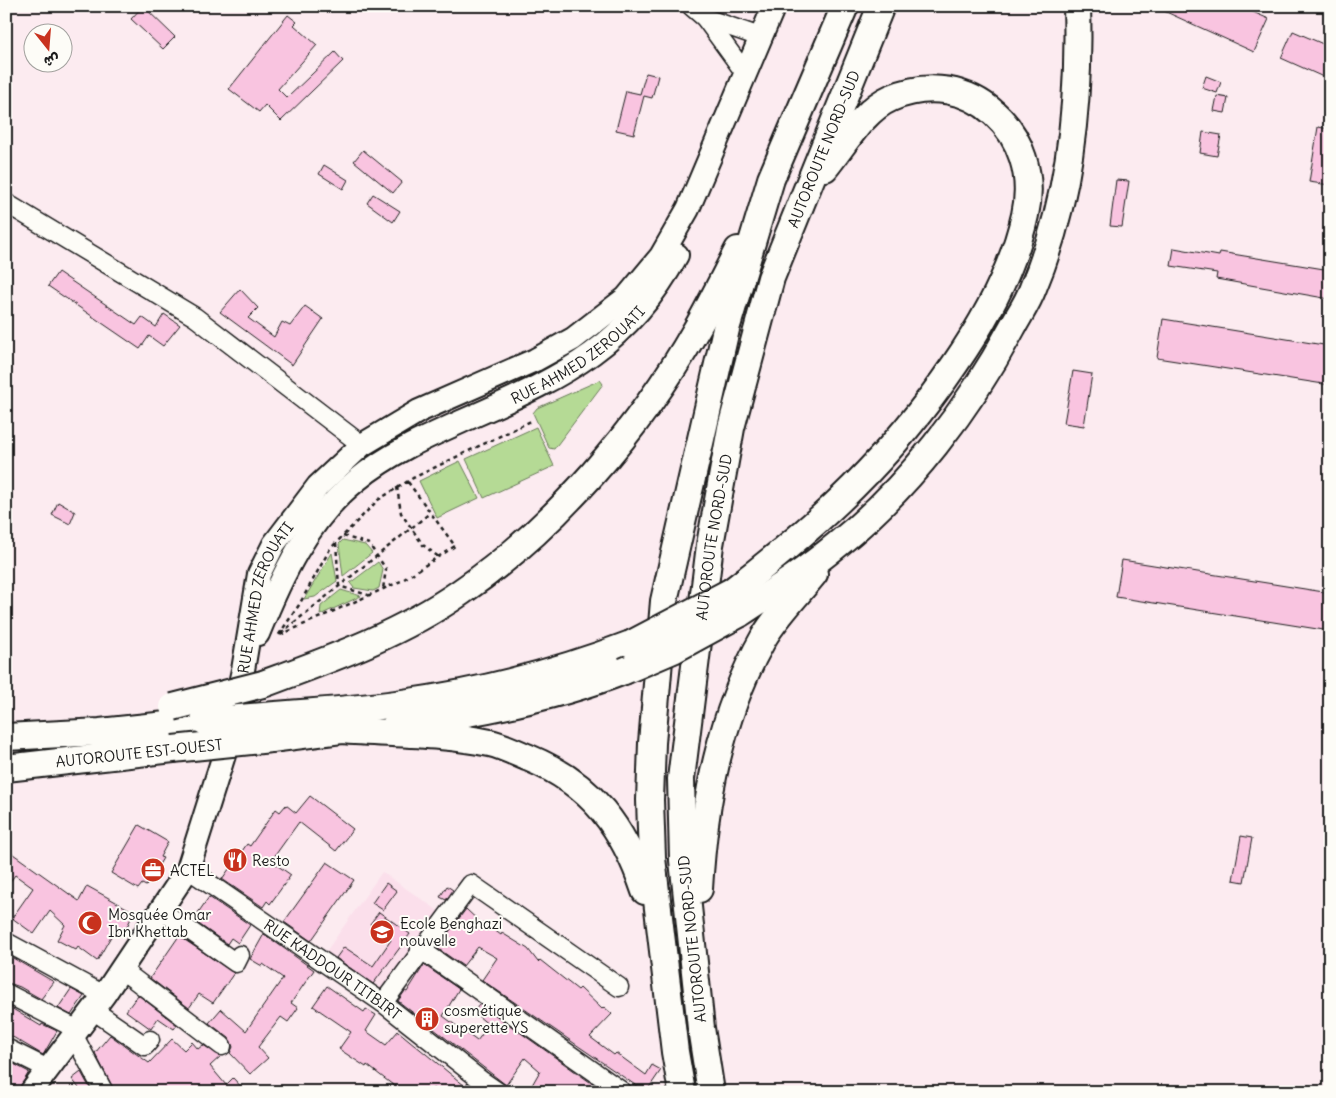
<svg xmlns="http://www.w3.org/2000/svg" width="1336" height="1098" viewBox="0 0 1336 1098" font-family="Delius,'Playpen Sans Arabic',sans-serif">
  <rect width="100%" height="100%" fill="#fcebf0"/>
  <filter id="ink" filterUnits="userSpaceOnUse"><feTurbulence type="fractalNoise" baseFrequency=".02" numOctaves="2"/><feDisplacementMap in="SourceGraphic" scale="10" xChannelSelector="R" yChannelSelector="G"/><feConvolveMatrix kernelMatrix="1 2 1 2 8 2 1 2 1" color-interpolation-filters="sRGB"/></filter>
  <g filter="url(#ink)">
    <path fill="#fbdfeb" d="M382,872l58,40 -58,79 -57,-38z"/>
    <path fill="#b5da95" stroke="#687b58" d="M600,380l3,4 -49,65 -5,-1 -16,-35 4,-5z
      M536,427l18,39 -70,32 -18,-39z
      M460,461l19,37 -42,20 -18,-37z
      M343,540l22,5 7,8 -29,23 -4,-32z
      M332,553l5,28 -22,16 -11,2z
      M378,562l5,8 -4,18 -6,3 -19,-3 -4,-5z
      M341,590l20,6 -41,19 1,-9z"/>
    <path fill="#f9c4e0" stroke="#1c1c1c" d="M143,6l32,31 -12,12 -32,-30z
      M1153,6h86l30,13 -15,33z
      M288,15l9,7 -3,3 23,20 -39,44 9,9 48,-46 8,9 -62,60 -16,-16 -6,7 -30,-23z
      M1293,31l37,16v33l-49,-22z
      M646,73l12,3 -6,22 -8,-2 -10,38 -18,-4 10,-39 14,3z
      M1206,76l15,6 -4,11 -15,-5z
      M1217,96l11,2 -3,15 -11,-2z
      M1318,127l12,2v56l-21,-3z
      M1203,132l18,3 -4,21 -17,-3z
      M363,150l39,32 -9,11 -39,-32z
      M324,165l24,15 -5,9 -24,-15z
      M1116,180l13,1 -7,46 -12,-1z
      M373,194l27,17 -7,11 -26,-19z
      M1174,248l45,8 1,-4 110,18v29l-114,-20 1,-6 -46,-7z
      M58,272l78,53 6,-8 14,10 8,-13 16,11 -17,21 -14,-10 -9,13 -92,-63z
      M240,289l18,19 -10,10 26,19 8,-15 8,4 15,-20 18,13 -31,46 -72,-53z
      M1163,319l167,27v39l-173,-27z
      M1073,371l19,3 -8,52 -20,-3z
      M58,502l17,10 -5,12 -18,-9z
      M1122,560l208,33v38l-214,-34z
      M310,796l43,33 -17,22 -37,-29 -28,39 20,14 -21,29 -3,-3 -4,6 -41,-28 25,-35 3,2 26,-37 4,3 6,-7 10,8z
      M139,825l29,17 -8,15 3,1 -17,28 -4,-2 -4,5 -27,-16z
      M1241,836l11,2 -8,44 -11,-2z
      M6,849l73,52 8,-15 47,26 -11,23 -9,-4 -17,30 -19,-14 -2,3 -19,-10 8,-15 -15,-14 -16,23 -22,-16 21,-30 -18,-13 -9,12z
      M327,862l27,18 -43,61 -27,-19z
      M386,883l11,8 -14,19 -11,-7z
      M447,886l6,4 -7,10 -6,-3z
      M209,897l41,28 -12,18 -7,-5 -4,6 -34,-24z
      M466,909l16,15 1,-2 18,13 1,-2 26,16 10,13 2,-2 38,30 2,-2 22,21 2,-2 8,7 -22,23 24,18 2,-2 30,22 6,-10 9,5 -15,22h-12l4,-5 -156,-107 15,-22 -19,-11 -15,19 -26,-18z
      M379,912l31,22 -37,50 -37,-26 8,-11 29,19 18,-26 -21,-16z
      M264,934l50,36 -23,33 7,5 -10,14 -7,-5 -23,30 10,11 -18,16 -20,-21 3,-6 -4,-9 -20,-15 12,-14 25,22 37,-53 -20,-14 -1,2 -12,-7z
      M179,936l55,37 -21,30 -14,-9 -10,14 -39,-30z
      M6,954l48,28 -13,17 -21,-12 -14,-5z
      M424,965l35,24 -16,27 34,25 12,-16 -16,-13 7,-8 124,88h-76l12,-21 -15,-13 -19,27 -108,-84 7,-10 2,1z
      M327,986l37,26 2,-3 10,6 -10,16 20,14 12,-14 67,55 2,-3 12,9h-41l-5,-4 -4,4h-27l-35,-27 -1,2 -27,-18 12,-17 -38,-26z
      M71,989l13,7 -13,19 -13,-7z
      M138,995l39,30 -3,4 -16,-11 -7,11 -25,-18z
      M6,1005l35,21 1,-2 15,7 -14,24 -37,-22z
      M110,1035l39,28 23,-24 12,11 8,-8 6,7 5,-4 18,11 -11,10 16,19 7,-7 13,14h-131l-20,-39z
      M6,1060l23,12 -10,17 -13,-7z
      M81,1072l11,20h-10l-10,-13z"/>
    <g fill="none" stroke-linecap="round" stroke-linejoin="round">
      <defs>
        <g id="minor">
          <path d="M691,6l14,12 40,55"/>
          <path d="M705,18l55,19"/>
          <path d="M6,203l189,114 167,128"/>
          <path id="s1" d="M188,869l195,134 99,78 16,11"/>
          <path d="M162,911l74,52 4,-8"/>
          <path d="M6,942l98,53"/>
          <path d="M420,949l203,143"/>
          <path d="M122,970l100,76"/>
          <path d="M6,993l72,37"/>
          <path d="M383,1003l88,-119 148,103"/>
          <path d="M93,1010l52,36 5,-6"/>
          <path d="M74,1036l30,56"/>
          <path d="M6,1048l42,21"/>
        </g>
        <g id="major">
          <path id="s2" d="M258,634c23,-57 49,-114 99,-154 35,-29 77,-46 119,-65 89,-39 153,-71 201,-160"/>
          <path id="s3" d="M31,1092l73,-97 84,-126 36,-114 19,-85 16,-96 15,-30 44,-58 44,-41 57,-34 116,-51 38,-21 53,-41 35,-42 27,-47 86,-203"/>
        </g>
        <g id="highway">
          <path d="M732,591c90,-69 159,-133 223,-227 31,-45 58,-95 70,-149 18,-81 -55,-151 -134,-117 -28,12 -47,47 -66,70"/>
          <path d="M739,614c34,-22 68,-44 99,-70 71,-57 131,-136 174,-216 7,-13 16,-26 21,-40 37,-88 47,-187 44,-282"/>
          <path d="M263,684c68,-25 138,-50 198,-92 93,-63 180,-165 235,-262 15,-26 28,-53 42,-80"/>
          <path d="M264,716c44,-4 89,-6 132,-12 80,-11 160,-31 235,-60"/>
          <path d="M396,724c77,-10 156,-25 228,-53"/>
          <path d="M341,730c49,4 101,3 149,13 13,3 27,10 39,15 63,26 95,70 116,133"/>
          <path d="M6,737l94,-5 104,-11"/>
          <path d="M271,739l86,-11"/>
          <path d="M6,768l167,-19"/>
          <path d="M699,889c5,-88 21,-174 65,-252 13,-22 34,-43 50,-63"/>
          <path d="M682,1092l-7,-40 -23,-194 -2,-58 2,-57 12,-142 62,-272 45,-150 74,-173"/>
          <path id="s4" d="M711,1092l-10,-64 -18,-168 -2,-81 29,-234 21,-117 40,-150 110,-272"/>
        </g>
      </defs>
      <use href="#minor" stroke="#1c1c1c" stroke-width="21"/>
      <use href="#major" stroke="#1c1c1c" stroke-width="26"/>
      <use href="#highway" stroke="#1c1c1c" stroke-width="30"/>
      <path stroke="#1c1c1c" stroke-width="2.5" stroke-dasharray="4 4" stroke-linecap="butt" d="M408,482l47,64 -54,35 -123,55 21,-31 31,-56 48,-49 35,-22 120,-58
        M397,487l4,26 22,32 17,13
        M343,536l26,8 17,25 -3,20
        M336,543l3,43 29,9
        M281,633l149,-120"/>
      <use href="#minor" stroke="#fdfcf7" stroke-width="18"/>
      <use href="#major" stroke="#fdfcf7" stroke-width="22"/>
      <use href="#highway" stroke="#fdfcf7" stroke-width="26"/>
      <defs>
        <path id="highway-bridge" d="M631,644l101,-53
          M624,671l49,-21 66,-36
          M173,707l90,-23
          M204,721l60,-5
          M173,749l98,-10"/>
      </defs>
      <use href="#highway-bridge" stroke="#1c1c1c" stroke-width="30" stroke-linecap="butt"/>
      <use href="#highway-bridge" stroke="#fdfcf7" stroke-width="26"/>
    </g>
  </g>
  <defs>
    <symbol id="restaurant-disc" viewBox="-11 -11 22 22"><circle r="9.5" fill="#c8321e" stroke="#fdfcf7"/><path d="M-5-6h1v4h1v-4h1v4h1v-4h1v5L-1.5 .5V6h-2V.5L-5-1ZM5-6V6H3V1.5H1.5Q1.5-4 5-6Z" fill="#fff"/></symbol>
    <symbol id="office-disc" viewBox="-11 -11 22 22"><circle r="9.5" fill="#c8321e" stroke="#fdfcf7"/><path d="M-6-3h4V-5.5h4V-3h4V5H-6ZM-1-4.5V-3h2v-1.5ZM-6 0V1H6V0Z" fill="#fff"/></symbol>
    <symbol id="mosque-disc" viewBox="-11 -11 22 22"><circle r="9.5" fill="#c8321e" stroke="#fdfcf7"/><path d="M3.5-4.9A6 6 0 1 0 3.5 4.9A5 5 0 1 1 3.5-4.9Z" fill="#fff"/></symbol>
    <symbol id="school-disc" viewBox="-11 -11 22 22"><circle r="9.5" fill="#c8321e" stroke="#fdfcf7"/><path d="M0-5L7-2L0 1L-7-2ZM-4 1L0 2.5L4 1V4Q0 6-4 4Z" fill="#fff"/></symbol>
    <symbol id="building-disc" viewBox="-11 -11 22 22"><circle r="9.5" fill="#c8321e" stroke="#fdfcf7"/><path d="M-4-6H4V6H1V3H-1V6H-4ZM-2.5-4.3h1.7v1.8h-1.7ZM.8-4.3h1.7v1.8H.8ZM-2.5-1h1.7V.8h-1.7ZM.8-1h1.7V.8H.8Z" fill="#fff"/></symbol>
  </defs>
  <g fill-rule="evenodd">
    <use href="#restaurant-disc" x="221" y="846" width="28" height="28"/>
    <use href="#office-disc" x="139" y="856" width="28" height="28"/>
    <use href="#mosque-disc" x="76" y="909" width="28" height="28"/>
    <use href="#school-disc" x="368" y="918" width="28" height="28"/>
    <use href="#building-disc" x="413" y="1005" width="28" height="28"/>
  </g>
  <g text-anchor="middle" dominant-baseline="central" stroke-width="4" stroke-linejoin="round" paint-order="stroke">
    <g font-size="15" fill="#1c1c1c" stroke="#fdfcf7">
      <text stroke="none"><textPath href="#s4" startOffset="964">AUTOROUTE NORD-SUD</textPath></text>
      <text stroke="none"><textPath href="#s2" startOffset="440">RUE AHMED ZEROUATI</textPath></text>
      <text stroke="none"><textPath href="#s4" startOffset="559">AUTOROUTE NORD-SUD</textPath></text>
      <text stroke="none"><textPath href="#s3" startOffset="556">RUE AHMED ZEROUATI</textPath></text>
      <text transform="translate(139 753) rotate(-6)">AUTOROUTE EST-OUEST</text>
      <text transform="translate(692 939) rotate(-96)">AUTOROUTE NORD-SUD</text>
      <text stroke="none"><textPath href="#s1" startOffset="176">RUE KADDOUR TITBIRT</textPath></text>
    </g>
    <g font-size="15" fill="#1c1c1c" stroke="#fdfcf7" text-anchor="start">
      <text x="252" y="860">Resto</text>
      <text x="170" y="870">ACTEL</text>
      <text x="108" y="914">Mosquée Omar<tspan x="108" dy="17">Ibn Khettab</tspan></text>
      <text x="400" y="923">Ecole Benghazi<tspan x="400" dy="17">nouvelle</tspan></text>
      <text x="444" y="1010">cosmétique<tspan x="444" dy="17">superette YS</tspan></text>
    </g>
  </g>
  <rect width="1336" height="1098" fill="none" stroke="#fdfcf7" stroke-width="25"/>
  <rect x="12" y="12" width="1311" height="1073" fill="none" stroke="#1c1c1c" stroke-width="2" filter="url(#ink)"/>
  <g transform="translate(48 48) rotate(163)"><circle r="24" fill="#fdfcf7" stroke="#a3a29f"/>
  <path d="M0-4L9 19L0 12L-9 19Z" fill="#c8321e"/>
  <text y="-8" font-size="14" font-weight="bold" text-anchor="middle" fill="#1c1c1c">ش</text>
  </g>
</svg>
